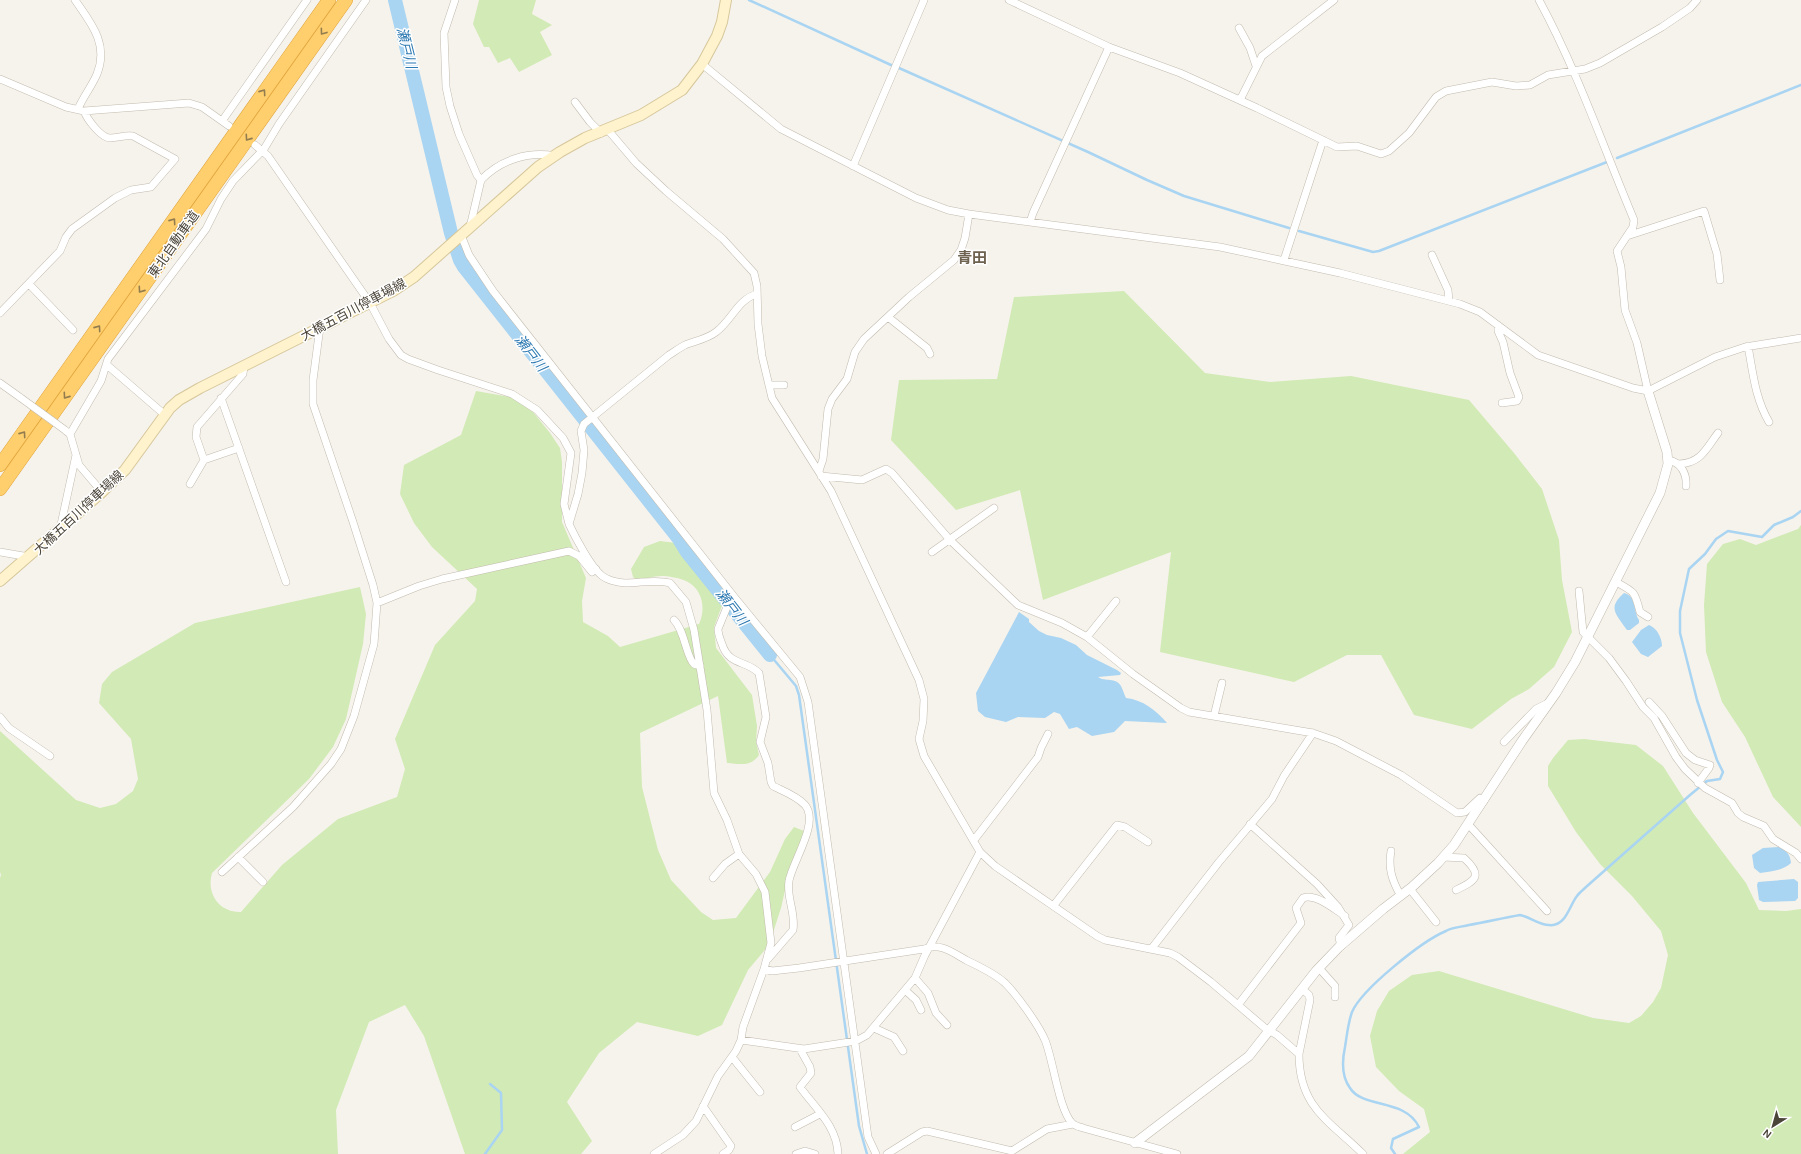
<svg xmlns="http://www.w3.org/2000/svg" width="1801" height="1154" viewBox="0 0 1801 1154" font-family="Karla,'Noto Sans JP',sans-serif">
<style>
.green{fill:#d2eab5}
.water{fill:#a9d4f2}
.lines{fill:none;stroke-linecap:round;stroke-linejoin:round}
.stream{stroke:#a9d4f2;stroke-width:2.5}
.river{stroke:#a9d4f2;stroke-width:14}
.minor-casing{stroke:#c2bbae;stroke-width:8}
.tertiary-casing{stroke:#c2bbae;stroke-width:10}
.secondary-casing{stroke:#d6c79b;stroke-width:12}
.motorway-casing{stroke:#e0a43c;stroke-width:14}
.minor{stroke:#fff;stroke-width:7}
.tertiary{stroke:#fff;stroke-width:9}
.secondary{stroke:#fff3cd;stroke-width:10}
.motorway{stroke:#ffcf6e;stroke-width:13}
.minor-bridge-casing{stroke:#c2bbae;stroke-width:8;stroke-linecap:butt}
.minor-bridge{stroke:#fff;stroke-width:7}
.oneway{stroke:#937c4e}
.labels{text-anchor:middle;stroke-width:3;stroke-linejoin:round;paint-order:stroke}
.street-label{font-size:13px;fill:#4b4439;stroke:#fff}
.water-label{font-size:14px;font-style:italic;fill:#2e7ab2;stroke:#fff}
.quarter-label{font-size:15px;font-weight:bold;fill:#6e6250;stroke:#fff}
</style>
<rect width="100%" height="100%" fill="#f6f3ec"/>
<path class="green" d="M479,0H536L532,14L552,25L540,32L552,55L519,72L510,58L498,63L489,47H484L473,24Z
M1124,291L1205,373L1270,382L1351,376L1469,400L1514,453L1542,489L1559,540L1562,580L1572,632L1554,667L1529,689L1511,699L1472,729L1414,715L1381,655H1347L1294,682L1160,652L1171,552L1043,600L1020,490L956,510L891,440L899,380L997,379L1014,297Z
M476,391L510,397L521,404L533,412L550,433L560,448L562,462V522L586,578L582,601L583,622L608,636L620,647L699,624C706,609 703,589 686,581C680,578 668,576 661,576C653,576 645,579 637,580L633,577L631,569L644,547L660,541L676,543L723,603L714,627L716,648L752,695L757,726L756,742L759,755C751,767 740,764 727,763L718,696L640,733L642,787L658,850L671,880L701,912L713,920L736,918L770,872L785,839L794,827L804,831L789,873L781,908L769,945L748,970L722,1025L698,1036L637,1022L599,1053L567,1102L592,1141L581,1154H465L424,1036L405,1005L369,1022L336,1110L338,1154H0V878L1,875L0,872V731L76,800L100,808L116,804L133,791L138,779L131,739L99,703L102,684L112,672L195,623L360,587L366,614L363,644L346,719L333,747L309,779L212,873C206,893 219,913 241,912L282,865L338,819L397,797L405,769L395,739L435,645L475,601L477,589L432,547L414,523L400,494L404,465L461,435Z
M1801,525V827L1773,797L1745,737L1722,702L1706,652L1704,605L1707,564L1723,544L1740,539L1756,545L1798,529Z
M1584,739L1636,745L1663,766L1693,813L1746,883L1759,910L1786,911L1801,909V1154H1403L1430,1132L1424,1109L1399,1091L1376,1067L1370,1036L1377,1011L1389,991L1412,975L1439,971L1593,1018L1629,1023L1641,1016L1653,1002L1661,988L1668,955L1661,931L1632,896L1600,864L1576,832L1548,786V766L1553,758L1568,740Z"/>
<path class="water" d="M1624,593C1637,596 1633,611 1639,620V623L1630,630H1627C1616,614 1607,608 1624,593Z
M1019,612L1029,619V622L1039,631L1047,635L1061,638L1076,645L1087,655L1117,670L1121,673L1120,675L1098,677C1105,682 1116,677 1121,686C1123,690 1124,694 1126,698C1143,700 1156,710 1167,723L1125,721L1114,732L1092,736L1077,727L1069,729L1060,714L1054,712L1045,718L1018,717L1006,722L985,717L978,711L976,693Z
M1649,625C1657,628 1662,638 1662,646L1648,657L1641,654L1632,642L1641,630Z
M1779,847C1787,851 1790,854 1791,863C1782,871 1772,871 1760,873L1754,868L1752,855L1763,848Z
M1794,879L1798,882V898L1795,901L1763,902L1759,900L1757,885L1758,882Z"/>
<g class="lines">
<path class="stream" d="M749,0L891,65
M899,68L1088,152L1147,180L1184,196L1289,228
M1617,158L1801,85
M1299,231L1373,252L1379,251L1607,162
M770,655L796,686L799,695L859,1126L867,1154
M485,1154L502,1130L501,1093L490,1084
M1395,1154L1391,1148L1393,1139L1419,1127C1405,1098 1363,1109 1350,1088C1341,1076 1342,1061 1345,1047C1347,1035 1348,1023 1352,1012C1362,989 1422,941 1446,931C1452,927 1462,927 1469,925C1486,922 1503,918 1520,915C1530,917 1539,925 1549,925C1566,927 1569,906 1577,896C1579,893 1583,890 1586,887L1690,795L1707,781L1720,779L1723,772L1717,760L1697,700L1680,633V611L1689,569L1705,554L1716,539L1728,531L1762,537L1774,525L1793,517L1801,511"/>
<path class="river" d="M395,0L451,233L460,260L464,267L679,539L687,552L770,655"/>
<g class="minor-casing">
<path id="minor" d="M75,0C91,23 109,44 97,74C92,86 83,97 78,109
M455,0L444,33L446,87L450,106L459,134L477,175L481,180L470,227
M1009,0L1109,47L1180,73L1257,108L1337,147L1357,146L1381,154L1389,151L1409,133L1436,97L1446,91L1492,82L1516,86L1530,85L1548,75L1585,69L1600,63L1662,27L1690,8L1697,0
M1539,0C1577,70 1603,146 1634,220L1633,227L1617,251L1621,267L1625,310L1637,343L1648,391
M1239,28L1250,48L1256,66
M702,64L781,129L916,198L948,210L969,214L1220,247L1340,273L1460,304L1480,312L1538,355L1633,388L1648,391L1715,357L1745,347L1801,338
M0,79L66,107L84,111L189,103L202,107L229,126
M1240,100L1262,56L1334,0
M575,102L590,122L601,133
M222,121L307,0
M608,130L636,163L666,191L723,239L754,273L757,286L758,324L762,356L772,398L831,491L919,680L924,699L923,721L919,739L924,756L980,852L995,866L1097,936L1105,940L1170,953L1178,957L1211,982L1265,1028L1277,1035L1299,1054C1299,1108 1330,1121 1363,1154
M255,145L268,156L370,303L389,339L401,355L408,359L438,370L512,394L537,410L563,438L571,453L564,504L569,524
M853,166L924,0
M481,180C500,160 528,151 555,156
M1030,222L1033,213L1109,47
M461,235L469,255L493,291L735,598L800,677L808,702L868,1137L876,1154
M1627,236L1704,211L1717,254L1720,280
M1432,255L1448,290L1449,301
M1284,260L1323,140
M29,284L73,330
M757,294C738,299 732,320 716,332C707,339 695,341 685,345C679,348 674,352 669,355L584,424L581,431L584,450L582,473L578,494L569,524C575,537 590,565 600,574C606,580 618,583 626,583C641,583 655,579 670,583L686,602L694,630L707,710L714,793L727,820L739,854L756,874L765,892L771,943L764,969
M0,313L60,251L66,237L72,229L115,198L131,190L151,187L175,159L133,136C124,135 118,138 110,138C101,138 87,119 84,111
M888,317L927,348L930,354
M1498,326V331L1503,342L1510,373L1519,397L1517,401L1502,403
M320,327L313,380V404L353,522L373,585L377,603L419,586L442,579L569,551L579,556L592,572L596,569
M1748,346C1753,373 1755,398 1769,422
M107,365L165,415
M0,383L21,398
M770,385H784
M221,398L286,582
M66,431L70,434L79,465L102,492
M70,434L101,381L108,359L206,229L221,199L233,181L264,149L279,124L366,0
M204,460L239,448
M1668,460C1681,462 1687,474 1686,486
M1679,464C1701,463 1706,449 1718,433
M819,471L823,459L828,409L832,399L847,379L855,352L864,339L909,297L954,260L961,250L965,238L969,214
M821,476L862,480L886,469L892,473L950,540L1018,605L1062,623L1087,637L1133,674L1181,708L1189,712L1313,733L1336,741L1401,775L1457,813L1465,812L1480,798L1484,801
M190,484L204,460L196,437L197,427L243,374L244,366
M60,529L76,455
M0,552L29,557
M932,552L994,508
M1616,582C1635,592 1635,592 1640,612L1648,617
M1579,591L1583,632L1609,658L1626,681L1643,707L1654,718L1676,757L1685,769L1705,788L1732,803L1738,813L1743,817L1764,826L1773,839L1796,853L1801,859
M736,600L727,607L718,629C718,634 720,639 722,644C729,666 746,660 759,673L766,717L760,742L768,763L771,782L773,786C783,791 797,796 805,805C820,823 792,862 789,881C786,897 796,913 793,930L768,959
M674,620C685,631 686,657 694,664C696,665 698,665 700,666
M1087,637L1116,601
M1649,702L1662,716L1686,753L1695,760L1710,765L1709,768L1698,783
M1214,716L1222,683
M0,717L9,728L50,756
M1504,742L1536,709L1548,703
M1250,824L1317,884L1338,907L1349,925L1339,938L1341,946
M1468,824L1547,911
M974,840L1038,757L1041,748L1048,734
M1391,851C1388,868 1392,881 1401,896
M238,857L263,882
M1443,857L1464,858C1484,876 1475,881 1456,890
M222,872L293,807L331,764L341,749L354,716L374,644L377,603
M713,878L725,864L739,854
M1410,889L1436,922
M1054,905L1117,825L1125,827L1148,842
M1152,948L1219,862L1272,799L1284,776L1313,733
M1319,968L1335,986V997
M915,978L928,993L936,1013L947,1025
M905,990L916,1000L921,1010
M1238,1005L1301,923L1296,908L1303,898C1316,893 1334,909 1345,916
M874,1028L894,1037L903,1051
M741,1040L743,1027L764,969L772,971L799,968L924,949C939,942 952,952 966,960C978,966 994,973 1005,983C1017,995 1038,1024 1045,1040C1053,1059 1059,1110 1072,1123C1075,1126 1080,1127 1083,1128L1177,1154
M800,1049L810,1067L811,1073L800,1087C815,1108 837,1126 838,1154
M1299,1054L1310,1000L1309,995L1302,989
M732,1057L760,1092
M703,1106L731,1146L729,1150L723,1154
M795,1127L820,1114
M654,1154L683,1135L696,1121L718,1076L736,1051L741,1040L804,1049L856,1041L867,1035L915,978L925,955L980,852
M796,1154L805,1151L815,1154
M887,1154L922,1132L927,1131L1012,1151L1047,1129L1073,1124"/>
</g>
<g class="tertiary-casing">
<path id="tertiary" d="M1135,1143L1249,1056L1316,971L1339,947L1383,909L1412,887L1438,863L1454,845L1522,741L1556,693L1575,662L1660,493L1668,464L1667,452L1648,391"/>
</g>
<g class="secondary-casing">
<path id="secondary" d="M0,581L102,492L125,470L170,408L179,400L200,388L393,291L414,277L538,167L560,152L585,138L641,115L682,90L702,64L717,36L722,22L726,0"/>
</g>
<g class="motorway-casing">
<path id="motorway" d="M0,465L329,0
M0,489L346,0"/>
</g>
<use href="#minor" class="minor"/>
<use href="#tertiary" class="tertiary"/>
<use href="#secondary" class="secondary"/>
<use href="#motorway" class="motorway"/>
<g class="minor-bridge-casing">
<path id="minor-bridge" d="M21,398L65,430"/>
</g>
<use href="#minor-bridge" class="minor-bridge"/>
</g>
<defs><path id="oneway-chevron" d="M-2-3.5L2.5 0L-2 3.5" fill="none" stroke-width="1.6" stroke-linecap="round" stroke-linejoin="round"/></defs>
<g class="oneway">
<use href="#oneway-chevron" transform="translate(323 32) rotate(126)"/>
<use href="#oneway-chevron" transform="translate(263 92) rotate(-55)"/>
<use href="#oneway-chevron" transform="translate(248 138) rotate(125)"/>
<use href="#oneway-chevron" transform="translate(173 221) rotate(-55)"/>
<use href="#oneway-chevron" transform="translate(141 290) rotate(125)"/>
<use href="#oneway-chevron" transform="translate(98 328) rotate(-55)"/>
<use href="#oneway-chevron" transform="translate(66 396) rotate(125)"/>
<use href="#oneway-chevron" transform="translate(23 434) rotate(-55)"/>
</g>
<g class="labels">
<g class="street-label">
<text transform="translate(173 244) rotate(-55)" y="5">東北自動車道</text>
<text transform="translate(353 309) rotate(-28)" y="5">大橋五百川停車場線</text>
<text transform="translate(78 512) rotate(-43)" y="5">大橋五百川停車場線</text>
</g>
<g class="water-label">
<text transform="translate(407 48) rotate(76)" y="5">瀬戸川</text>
<text transform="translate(531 353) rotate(52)" y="5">瀬戸川</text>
<text transform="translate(732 607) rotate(52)" y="5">瀬戸川</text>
</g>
<g class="quarter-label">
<text x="972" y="263">青田</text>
</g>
</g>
<g transform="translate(1773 1126) rotate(217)" stroke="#ffffff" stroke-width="3" paint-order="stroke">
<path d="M0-3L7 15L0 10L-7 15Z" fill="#4b4439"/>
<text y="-6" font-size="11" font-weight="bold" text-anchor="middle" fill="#4b4439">N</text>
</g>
</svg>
